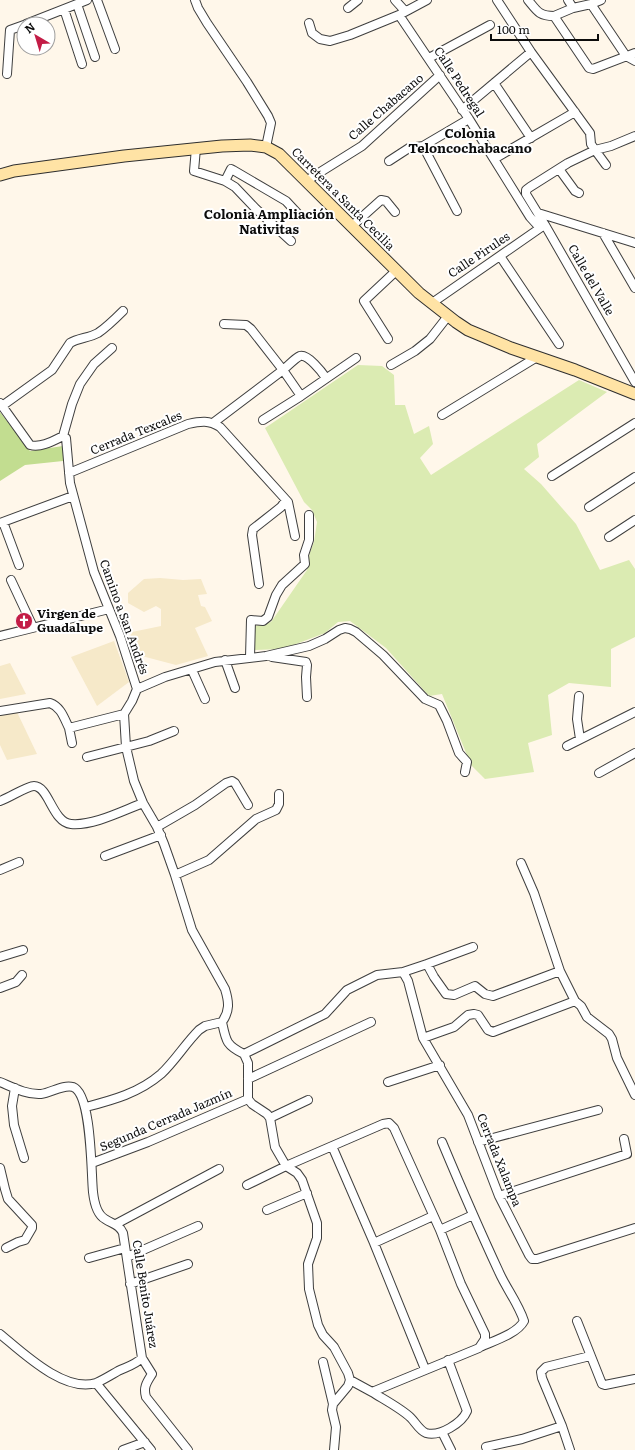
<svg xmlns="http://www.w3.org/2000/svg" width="635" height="1450" viewBox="0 0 635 1450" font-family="Literata,serif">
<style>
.farmland{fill:#f6e9c9}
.green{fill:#dbebb2}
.forest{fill:#c2dd90}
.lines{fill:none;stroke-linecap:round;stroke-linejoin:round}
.minor-casing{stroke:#3f3f3f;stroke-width:10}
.secondary-casing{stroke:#2e2e2e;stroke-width:13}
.minor{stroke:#fff;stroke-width:8}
.secondary{stroke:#ffe3a5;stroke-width:11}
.labels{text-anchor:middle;stroke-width:4;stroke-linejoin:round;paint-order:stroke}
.street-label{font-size:12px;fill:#0c0c0c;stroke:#fff}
.poi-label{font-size:12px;font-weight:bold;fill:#0c0c0c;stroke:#fff;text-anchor:start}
.neighbourhood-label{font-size:13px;font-weight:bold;fill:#0c0c0c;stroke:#fff}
</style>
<rect width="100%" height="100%" fill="#fff7ea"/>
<path class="farmland" d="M160,578L183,580L201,579L207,594L198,595L201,606L205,607L212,621L195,628L208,656L176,665L138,655L130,638L132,632L161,626V609L156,606L144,612L128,603V593L144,579Z
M114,641L129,682L97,706L71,657Z
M10,663L26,694L0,699V666Z
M16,710L37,754L7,760L0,745V713Z"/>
<path class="green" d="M358,365L382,366L394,375L395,405H405L414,434L429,426L433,444L420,458L431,475L579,380L607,392L537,444L539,457L524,469L541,484L576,524L600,570L629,560L635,569V637L611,649V687L569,683L548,695L552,735L528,743L534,772L485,779L471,765L442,694L429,696L386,648L350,621L338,622L325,633L283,649L255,650V626L271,622L307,570L310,552L314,542L317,522L312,510L304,502L265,428Z"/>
<path class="forest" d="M0,412L30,451L63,446V461L25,465L0,481Z"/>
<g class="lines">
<g class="minor-casing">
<path id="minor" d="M97,0L115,49
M195,0L198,8L207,23L247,82L268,116L271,123L266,147
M395,0L405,11
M427,0L399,15L469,119L530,217L540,228
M497,0L531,52L590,133L591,144L595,150L606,165
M528,0C537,11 539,16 554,16L589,68L593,69L635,53
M568,0L573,8
M77,4L95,57
M591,4L626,56L635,61
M348,8L358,0
M64,9L82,64
M554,16L573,8L591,4L601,0
M309,23L312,33L320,39L330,41L350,35L399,15
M26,24L87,0
M429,58L490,25
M7,74L10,30L24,25
M494,83L531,138
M462,110L531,52
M635,136L611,146L595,150L568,163L530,187L526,190V194L545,225L635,382
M423,146L457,211
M196,148L194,171L225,181L235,187L256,209L291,241
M494,159L575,112
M389,161L409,148L423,146L469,119
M559,169L575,191L579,193
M225,181L231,169L233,170L286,201L299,215
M306,181L362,146L440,75
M538,213L635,243
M352,226L381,200L386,201L395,212
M603,233L635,288
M500,256L559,344
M432,303L543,226
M224,324L246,325L251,329L283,370C288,366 295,358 300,356C308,354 322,372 326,378
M388,339L364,301L396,271
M391,365L415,351L430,339L448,316
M0,403L30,445C41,448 53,441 63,436L66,438L70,483L94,572L120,636L137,689L132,701L124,714L126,747L134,781L143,803L157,827L164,844L175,875L192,930L225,989C229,1002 230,1011 222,1022C226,1041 226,1045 244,1054
M2,406L52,370L70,343C78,338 89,338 98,333C107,327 115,319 123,311
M442,415L537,357
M263,420L301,396L356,358
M213,423L283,370L301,396
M63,436L72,404L80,384L94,364L112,348
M69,473L188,424C201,421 209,420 220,427L288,502L295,536
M552,476L635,423
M589,507L635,477
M3,522L19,565
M0,523L73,496
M609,537L635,520
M11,580L33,627
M259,584L252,535L253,529L281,507L286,500
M0,636L109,609
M250,657L251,620L263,621L268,617L276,595L282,585L305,564L304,555L309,540V515
M272,657L306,662L307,665L306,677L307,697
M225,660L235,688
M192,670L205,699
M137,689L165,677L215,662L266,656L309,646L325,639L339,630L345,628L350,629L356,632L383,655L425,699L439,705L447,721L459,753L467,762L465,772
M579,696L577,719L580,739
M0,711L50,703C61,707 64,718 69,728L124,714
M69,728L72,743
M567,746L635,712
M87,757L149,741L174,731
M599,773L635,753
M0,801C9,798 27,786 34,786C49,786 52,822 71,824C93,826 122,811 143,803
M157,827L195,805L226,783L232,781L235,783L248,805
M105,856L161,835
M0,870L19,862
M175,875L209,860L256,819L276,810L279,804V794
M0,957L23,950
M427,964L473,947
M403,972L408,981L423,1038L468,1115L499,1196L529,1255L532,1259H537L635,1228
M0,988L16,982L22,975
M575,1001L581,1006L587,1017L609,1034L612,1039L617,1058L635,1095
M423,1038L454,1027L468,1015L474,1014L478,1015L488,1030L493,1032L575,1001L560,971L534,893L521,863
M244,1054L248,1063V1099L252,1104L267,1114L270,1118L275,1147L286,1166L297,1173L302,1180L317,1223V1238L308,1264L309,1289L318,1325L323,1335L334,1347L348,1373L350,1380L348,1386L333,1404L332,1410L336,1427L334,1450
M244,1054L325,1014L347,990L377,975L403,972L427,964L434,977L446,994L454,995L475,986L485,994L493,996L560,971
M248,1079L371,1022
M0,1082C12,1087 27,1095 41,1094C51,1093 63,1084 73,1087C92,1094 91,1173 93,1192C94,1201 96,1214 105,1219C112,1224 119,1224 123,1233L142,1358C135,1365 126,1367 118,1371C111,1375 103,1380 96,1383C64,1393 22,1352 0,1334
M388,1082L440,1065
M15,1088L12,1106L14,1125L24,1158
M86,1107C113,1100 139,1093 161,1074C175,1061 185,1044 199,1030L205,1026L222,1022
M270,1118L308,1100
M442,1142C460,1185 479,1229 499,1272C506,1288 518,1303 524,1321C517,1334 493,1341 480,1347
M478,1142L598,1110
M332,1146L374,1243L425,1369
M92,1163L148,1142L248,1099
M0,1168L5,1189L8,1199L32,1225V1228L25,1240L18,1242L6,1248
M247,1185L286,1166L383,1124L389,1123L394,1128L440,1230L461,1284L485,1334V1339L479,1348L372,1392L350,1380
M499,1196L627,1154L624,1139
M267,1210L307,1193
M116,1224L219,1169
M440,1230L473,1215
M374,1243L433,1216
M127,1257L198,1226
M89,1258L125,1248
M130,1284L188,1264
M577,1321L602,1384L605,1385L635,1379
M142,1358L152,1374C147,1382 143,1387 146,1397L188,1450
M323,1362L333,1404
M96,1383L151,1450
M372,1392C383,1399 402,1409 411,1418C415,1422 420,1431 426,1433C440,1437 462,1423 467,1411L448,1360
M442,1432L451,1450
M486,1447L522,1439L562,1426
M123,1450L145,1442
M570,1450L562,1426L542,1378L541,1372L546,1367L590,1356"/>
</g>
<g class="secondary-casing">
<path id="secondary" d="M0,175L14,171L124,156L222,146L250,145L266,147L279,154L419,293L456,322L468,330L511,348L575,370L635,394"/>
</g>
<use href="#minor" class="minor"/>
<use href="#secondary" class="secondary"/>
</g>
<defs>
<g id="church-disc" transform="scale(0.9)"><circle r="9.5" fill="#c31c46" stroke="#fff"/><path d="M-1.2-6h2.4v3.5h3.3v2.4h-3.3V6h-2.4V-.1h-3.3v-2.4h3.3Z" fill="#fff"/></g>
</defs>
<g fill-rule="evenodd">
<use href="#church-disc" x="24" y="621"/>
</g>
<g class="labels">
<g class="street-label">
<text transform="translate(459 82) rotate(57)" y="4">Calle Pedregal</text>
<text transform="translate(386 107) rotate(-41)" y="4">Calle Chabacano</text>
<text transform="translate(343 199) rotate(45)" y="4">Carretera a Santa Cecilia</text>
<text transform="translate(479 255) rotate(-34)" y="4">Calle Pirules</text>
<text transform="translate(591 280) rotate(60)" y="4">Calle del Valle</text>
<text transform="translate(136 433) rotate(-22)" y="4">Cerrada Texcales</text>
<text transform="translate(124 617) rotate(70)" y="4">Camino a San Andrés</text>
<text transform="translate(166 1120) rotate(-23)" y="4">Segunda Cerrada Jazmín</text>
<text transform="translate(499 1160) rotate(68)" y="4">Cerrada Xalampa</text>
<text transform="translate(145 1294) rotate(81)" y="4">Calle Benito Juárez</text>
</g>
<g class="poi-label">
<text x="37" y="618">Virgen de<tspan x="37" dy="14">Guadalupe</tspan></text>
</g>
<g class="neighbourhood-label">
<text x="470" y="138">Colonia<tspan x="470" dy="15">Teloncochabacano</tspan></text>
<text x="269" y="219">Colonia Ampliación<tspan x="269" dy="15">Nativitas</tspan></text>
</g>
</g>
<g transform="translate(36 36) rotate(322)"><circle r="19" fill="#ffffff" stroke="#9e9e9e"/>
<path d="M0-3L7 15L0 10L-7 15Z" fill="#c31c46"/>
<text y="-6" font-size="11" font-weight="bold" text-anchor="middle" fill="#0c0c0c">N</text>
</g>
<path d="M491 34v6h107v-6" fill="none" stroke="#0c0c0c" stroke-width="2"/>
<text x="497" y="34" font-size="12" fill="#0c0c0c" stroke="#ffffff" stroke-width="3" paint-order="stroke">100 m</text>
</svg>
